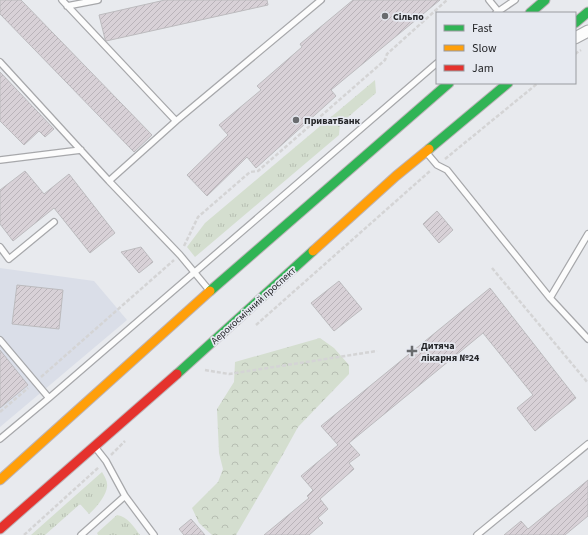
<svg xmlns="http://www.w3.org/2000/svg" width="588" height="535" viewBox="0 0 588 535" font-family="'Source Sans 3',sans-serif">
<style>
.built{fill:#dadee8}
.grass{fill:url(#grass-tufts)}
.forest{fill:url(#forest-crowns)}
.building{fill:url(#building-hatch);stroke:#bcbbbe}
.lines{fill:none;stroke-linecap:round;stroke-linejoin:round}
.lane-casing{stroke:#a7a8ab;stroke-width:8}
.street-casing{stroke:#a7a8ab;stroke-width:13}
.fast-casing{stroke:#bdb4b8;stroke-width:11}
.slow-casing{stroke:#bdb4b8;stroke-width:11}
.jam-casing{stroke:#bdb4b8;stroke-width:11}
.path{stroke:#d4d4d5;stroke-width:2.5;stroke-dasharray:4 2;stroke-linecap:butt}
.lane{stroke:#fcfcfc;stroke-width:5.5}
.street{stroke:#fcfcfc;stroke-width:11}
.fast{stroke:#30b455;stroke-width:9}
.slow{stroke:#ff9f0a;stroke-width:9}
.jam{stroke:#e5322d;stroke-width:9}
.poi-dot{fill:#696b6e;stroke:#e6e9f0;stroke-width:1.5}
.labels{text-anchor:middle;stroke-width:3.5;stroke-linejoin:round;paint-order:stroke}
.poi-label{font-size:10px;font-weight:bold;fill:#252629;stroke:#e6e9f0;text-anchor:start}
.street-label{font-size:10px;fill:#252629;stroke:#e6e9f0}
</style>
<defs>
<pattern id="grass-tufts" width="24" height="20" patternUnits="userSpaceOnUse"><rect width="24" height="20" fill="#d4decf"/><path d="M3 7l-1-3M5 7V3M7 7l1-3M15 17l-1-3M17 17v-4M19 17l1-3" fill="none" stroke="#b6beb2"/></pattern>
<pattern id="forest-crowns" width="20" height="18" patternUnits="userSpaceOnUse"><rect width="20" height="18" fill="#d4decf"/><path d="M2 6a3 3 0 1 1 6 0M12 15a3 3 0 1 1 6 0" fill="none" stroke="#b6beb2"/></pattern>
<pattern id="building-hatch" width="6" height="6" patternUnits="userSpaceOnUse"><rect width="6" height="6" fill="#d8d1d7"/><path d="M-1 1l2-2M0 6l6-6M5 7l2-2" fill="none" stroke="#b9b3b9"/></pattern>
</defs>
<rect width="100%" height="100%" fill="#e8eaee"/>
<path class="built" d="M0,268L94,281L127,320L0,427Z"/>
<path class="grass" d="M375,80L376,93L340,124L339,135L195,257L187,247L205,223Z
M102,472C105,477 108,482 107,487C106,496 96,508 89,514L80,504L45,535H31Z
M117,515C128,517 134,527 140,535H98L97,533Z"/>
<path class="forest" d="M320,338L334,348L349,365V374L298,427L282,456L236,535H212L199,523L192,508L218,482L223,469L219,453L217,409L234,382L235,362Z"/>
<path class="building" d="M0,0H21L152,135L134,152L0,14Z
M165,0H267L268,5L106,41L105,39L99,15Z
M353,0H440L331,90L336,96L256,168L247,157L207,196L187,175L228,135L219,125L261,90L257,86L302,47L300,44Z
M0,72L54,129L45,137L39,131L24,145L0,121Z
M25,171L44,194L69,174L115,233L90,253L54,208L13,241L0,224V190Z
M437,211L453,230L439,243L423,224Z
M141,247L153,262L139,273L121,252Z
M339,281L362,309L334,331L311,303Z
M17,285L63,290L59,329L12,324Z
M490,288L576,398L535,431L517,408L533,395L483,333L349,443L360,455L349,463L354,469L320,499L328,509L318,518L323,523L309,535H264L309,498L307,496L313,490L301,476L338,445L321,426Z
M0,350L28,385L0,408Z
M588,480V516L565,535H504L521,521L528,529Z
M191,519L205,535H184L179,529Z"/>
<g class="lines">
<g class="lane-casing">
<path id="lane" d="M62,0L176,121
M489,0L498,11
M67,6L98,0
M496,13L515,0
M0,62L109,181L180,255L209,290
M426,152L437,165L447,170L550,298L588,339
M0,160L81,150
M109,181L176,121L321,0
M0,247L9,259L54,222
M550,298L588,234
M0,340L49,398
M0,439L49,398L437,63
M95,447L106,461L125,496L154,535
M81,535L125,496
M477,535L588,444"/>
</g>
<g class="street-casing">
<path id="street" d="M575,38L588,31"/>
</g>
<g class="fast-casing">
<path id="fast" d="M530,13L545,0
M575,23L588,12
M429,149L508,83
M210,291L449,83
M177,374L313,251"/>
</g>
<g class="slow-casing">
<path id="slow" d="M313,251L396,176L429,149
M0,480L210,291"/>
</g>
<g class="jam-casing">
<path id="jam" d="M0,529L177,374"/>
</g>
<path class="path" d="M575,54L581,50
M445,159L538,83
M184,246L198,217L250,172L258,171L385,60L387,54L447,0
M492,268L588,383
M256,325L430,171
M205,370L229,374L377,351
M41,377L174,260
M0,412L28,388
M111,455L125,441
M24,535L99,467"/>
<use href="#lane" class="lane"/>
<use href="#street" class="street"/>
<use href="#fast" class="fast"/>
<use href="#slow" class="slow"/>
<use href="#jam" class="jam"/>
</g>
<g class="poi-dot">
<circle cx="385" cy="16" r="4"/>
<circle cx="296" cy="120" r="4"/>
<path d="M410 345h4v4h4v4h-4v4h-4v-4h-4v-4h4z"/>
</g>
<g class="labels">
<g class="poi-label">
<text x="393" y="20">Сільпо</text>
<text x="304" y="124">ПриватБанк</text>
<text x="421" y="349">Дитяча<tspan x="421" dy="12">лікарня №24</tspan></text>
</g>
<g class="street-label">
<text transform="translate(253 305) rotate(-42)" y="4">Аерокосмічний проспект</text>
</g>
</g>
<rect x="436" y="12" width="140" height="72" fill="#e6e9f0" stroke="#999ba0"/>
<rect x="444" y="25" width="20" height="6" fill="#30b455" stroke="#999ba0"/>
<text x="472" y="32" font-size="12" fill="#252629">Fast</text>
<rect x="444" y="45" width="20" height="6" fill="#ff9f0a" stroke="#999ba0"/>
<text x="472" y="52" font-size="12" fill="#252629">Slow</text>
<rect x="444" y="65" width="20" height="6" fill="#e5322d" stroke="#999ba0"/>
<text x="472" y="72" font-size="12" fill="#252629">Jam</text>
</svg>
